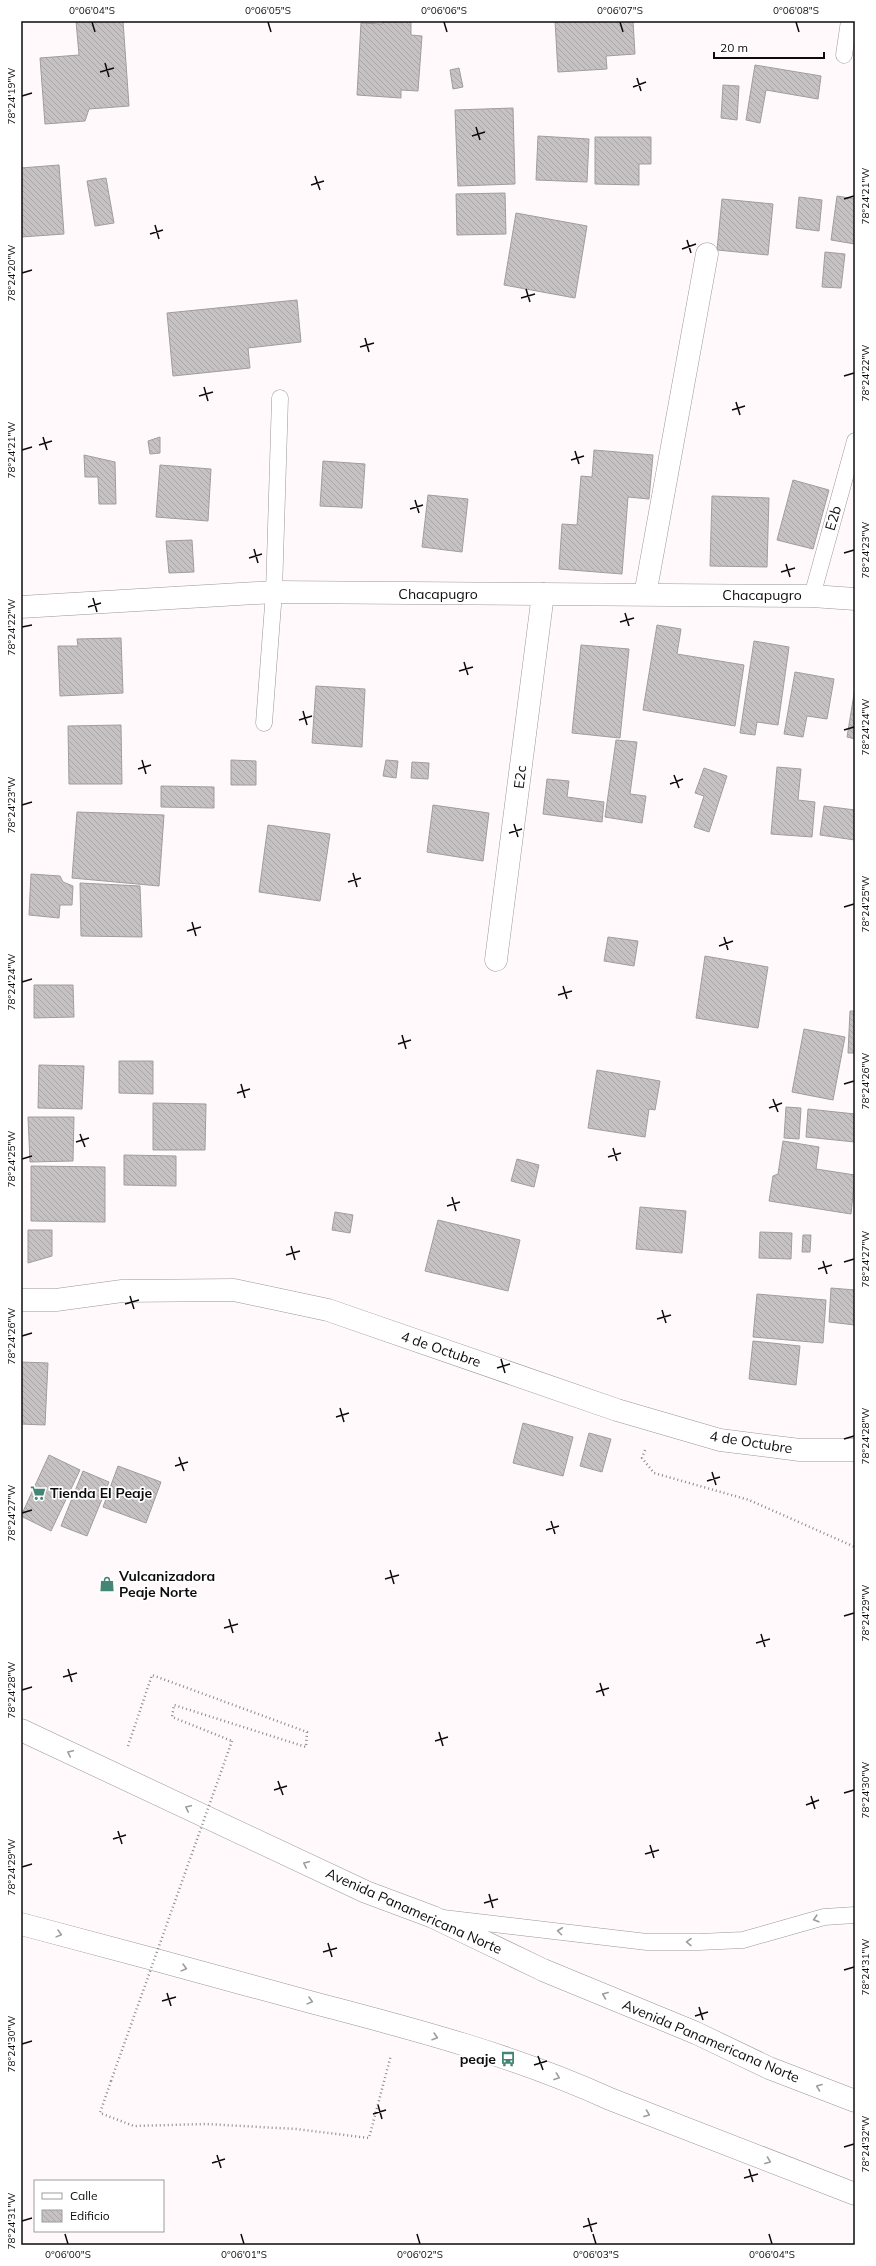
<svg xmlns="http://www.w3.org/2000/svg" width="876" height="2266" viewBox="0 0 876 2266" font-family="Mulish,sans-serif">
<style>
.building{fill:url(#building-back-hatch);stroke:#a19c9e}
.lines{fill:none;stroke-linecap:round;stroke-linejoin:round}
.service-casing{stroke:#9b9698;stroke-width:17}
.minor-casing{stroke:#9b9698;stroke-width:23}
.trunk-casing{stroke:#9b9698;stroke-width:23}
.path{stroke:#8d898b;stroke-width:2.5;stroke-dasharray:1 3;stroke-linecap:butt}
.service{stroke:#fff;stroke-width:16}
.minor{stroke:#fff;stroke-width:22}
.trunk{stroke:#fff;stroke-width:22}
.path-bridge{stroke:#8d898b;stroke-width:2.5;stroke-dasharray:1 3;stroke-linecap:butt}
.oneway{stroke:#9e9d9e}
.ticks{fill:none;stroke:#0d0b0c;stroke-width:1.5}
.labels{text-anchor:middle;stroke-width:3.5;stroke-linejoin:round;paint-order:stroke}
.street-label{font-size:14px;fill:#0d0b0c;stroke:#fff}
.poi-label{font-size:14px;font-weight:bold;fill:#0d0b0c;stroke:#fff;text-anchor:start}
.neatline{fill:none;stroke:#0d0b0c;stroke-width:1.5}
.ticks-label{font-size:10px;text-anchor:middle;fill:#0d0b0c}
</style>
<defs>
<pattern id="building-back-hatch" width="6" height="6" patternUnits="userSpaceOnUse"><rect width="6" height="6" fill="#c6c1c3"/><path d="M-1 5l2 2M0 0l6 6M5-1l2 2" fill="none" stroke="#a9a4a6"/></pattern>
</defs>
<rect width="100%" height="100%" fill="#fff9fb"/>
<path class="building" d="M76,21H123L129,106L89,109L85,121L45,124L40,58L79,55Z
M383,21H411V35L422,36L418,91L401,90V98L357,95L361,23L382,24Z
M555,21H633L635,54L606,56L607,69L558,72Z
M755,65L821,76L818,99L766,90L760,123L746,120Z
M459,68L463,87L453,89L450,70Z
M723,85L739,86L737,120L721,118Z
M513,108L515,184L458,186L455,110Z
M538,136L589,139L587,182L536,180Z
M595,137H651V164H639V185L595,184Z
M59,165L64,234L21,237V168Z
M106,178L114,223L95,226L87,181Z
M505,193L506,234L457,235L456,194Z
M837,196L855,199V244L831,240Z
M799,197L822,200L819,231L796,228Z
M722,199L773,204L768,255L717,250Z
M516,213L587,226L575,298L504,285Z
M825,252L845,254L841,288L822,287Z
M297,300L301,342L248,348L250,368L173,376L167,313Z
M160,437V453L150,454L148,441Z
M594,450L653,455L649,499L628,497L622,574L559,569L562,524L577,525L581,476L592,477Z
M84,455L115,462L116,504H99L98,477H85Z
M323,461L365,464L362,508L320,506Z
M160,465L211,469L208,521L156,517Z
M793,480L829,490L813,549L777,540Z
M428,495L468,499L462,552L422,547Z
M712,496L769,498L767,567L710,566Z
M192,540L194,572L169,573L166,541Z
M657,625L681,629L677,654L744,665L735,726L643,710Z
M121,638L123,693L60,696L58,646H78L77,639Z
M754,641L789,647L778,725L757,722L755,735L740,733Z
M581,645L629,649L620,738L572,733Z
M795,672L834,679L827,719L807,716L803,737L784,734Z
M316,686L365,689L362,747L312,743Z
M855,688V739L847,737Z
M121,725L122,784H69L68,726Z
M616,740L637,742L630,794L646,796L642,823L605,817Z
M231,760L256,761V785H231Z
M386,760L398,761L396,778L383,776Z
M412,762L429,763L428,779L411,778Z
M777,767L801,769L798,800L815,802L812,837L771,834Z
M704,768L727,776L709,832L694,827L704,796L695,793Z
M547,779L569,781L567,797L604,802L602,822L543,814Z
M161,786L214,787V808L161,807Z
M433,805L489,813L483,861L427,852Z
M824,806L855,810V840L820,835Z
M77,812L164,815L159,886L72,878Z
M268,825L330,834L320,901L259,892Z
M31,874L60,876L63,882L73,886L72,905H60L59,918L29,915Z
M80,883L140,886L142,937L81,936Z
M608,937L638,941L634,966L604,961Z
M705,956L768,967L758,1028L696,1018Z
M34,985H73L74,1017L34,1018Z
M850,1011H855V1053H848Z
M804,1029L845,1037L833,1100L792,1092Z
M119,1061H153V1094L119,1093Z
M39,1065L84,1066L82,1109L38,1108Z
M597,1070L660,1081L655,1110L649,1109L645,1137L588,1128Z
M153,1103L206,1104L205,1150H153Z
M786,1107L801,1108L799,1139L784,1138Z
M808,1109L855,1114V1142L806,1137Z
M28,1117H74L73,1161L30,1162Z
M783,1141L819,1147L816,1169L855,1175L851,1214L769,1201L773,1176L778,1174Z
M124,1155L176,1156V1186L124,1185Z
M517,1159L539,1165L534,1187L511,1181Z
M31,1166L105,1167V1222L31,1221Z
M640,1207L686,1211L682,1253L636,1249Z
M335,1212L353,1215L350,1233L332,1230Z
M438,1220L520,1240L508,1291L425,1271Z
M28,1230H52V1256L28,1263Z
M760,1232L792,1233L791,1259L759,1258Z
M803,1235H811L810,1252H802Z
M831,1288L855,1290V1325L829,1322Z
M757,1294L826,1300L823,1343L753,1337Z
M753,1341L800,1346L796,1385L749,1379Z
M21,1362L48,1363L45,1425L21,1424Z
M523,1423L573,1437L563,1476L513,1463Z
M589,1433L611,1439L602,1472L580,1466Z
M49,1455L80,1470L51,1531L21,1516Z
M118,1466L161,1482L146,1523L103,1507Z
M83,1471L109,1482L87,1536L61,1526Z"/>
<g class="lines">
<g class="service-casing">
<path id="service" d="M844,55L849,21
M812,596L855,441
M264,723L274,592L280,398
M443,1918L647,1942H699L743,1940L824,1917L855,1915"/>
</g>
<g class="minor-casing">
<path id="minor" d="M645,595L707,254
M21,607L274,592L812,596L855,599
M496,960L543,594
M21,1300H56L122,1291L234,1290L328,1310L617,1410L720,1440L800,1450H855"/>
</g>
<g class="trunk-casing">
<path id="trunk" d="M21,1730L366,1892L433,1917L543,1970L696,2033L769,2068L855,2101
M21,1924C119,1950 216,1976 314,2003C414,2029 516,2056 610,2099L855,2194"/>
</g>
<path class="path" d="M645,1450L642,1458L654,1473L749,1500L855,1547
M128,1746L152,1675L307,1732L306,1747L174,1705L172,1717L232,1741
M111,2081L100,2113L134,2126L206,2124L296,2129L369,2138L391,2055"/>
<use href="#service" class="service"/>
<use href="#minor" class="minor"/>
<use href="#trunk" class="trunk"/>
<path class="path-bridge" d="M111,2081L232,1741"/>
</g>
<defs><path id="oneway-chevron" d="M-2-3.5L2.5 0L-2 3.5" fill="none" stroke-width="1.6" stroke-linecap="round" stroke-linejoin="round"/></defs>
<g class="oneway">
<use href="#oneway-chevron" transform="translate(70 1753) rotate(-155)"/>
<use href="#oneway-chevron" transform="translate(188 1808) rotate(-155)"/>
<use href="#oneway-chevron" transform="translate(306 1864) rotate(-155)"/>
<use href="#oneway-chevron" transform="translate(816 1919) rotate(164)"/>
<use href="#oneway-chevron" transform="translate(560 1931) rotate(-173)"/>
<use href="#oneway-chevron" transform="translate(59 1934) rotate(15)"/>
<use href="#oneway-chevron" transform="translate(689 1942) rotate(-179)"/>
<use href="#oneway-chevron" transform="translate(184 1968) rotate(15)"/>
<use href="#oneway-chevron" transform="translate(605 1995) rotate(-158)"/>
<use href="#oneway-chevron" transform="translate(310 2001) rotate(15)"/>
<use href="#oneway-chevron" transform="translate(435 2037) rotate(17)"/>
<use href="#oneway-chevron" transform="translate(557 2077) rotate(20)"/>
<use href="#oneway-chevron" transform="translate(819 2087) rotate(-159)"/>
<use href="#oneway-chevron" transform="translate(647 2114) rotate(21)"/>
<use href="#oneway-chevron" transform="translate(768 2161) rotate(21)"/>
</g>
<path class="ticks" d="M92,22L95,32M268,22L271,32M444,22L447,32M620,22L623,32M796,22L799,32M105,63L109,77M100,72L114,68M637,78L641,91M633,87L646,82M22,96L32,93M476,127L480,140M472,136L485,132M315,176L320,190M311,185L324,181M844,199L854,196M155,225L159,239M150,234L163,230M687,240L691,253M682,249L696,244M22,273L32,270M526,289L530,302M521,298L535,294M365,338L369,352M360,347L374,343M844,376L854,373M204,387L208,401M199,396L213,392M736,402L740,415M732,410L745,406M43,437L47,450M39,445L52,441M22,450L32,447M575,451L579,464M571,460L584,456M415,500L419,513M410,509L423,505M254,549L258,563M844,553L854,550M249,558L262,554M786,564L790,577M781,572L795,568M93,598L97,612M88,607L101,603M625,613L629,626M620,622L634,618M22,627L32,625M464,662L468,675M459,671L473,667M303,711L307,725M299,720L312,716M844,730L854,727M142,760L146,774M138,769L151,765M674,775L679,788M670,784L683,779M22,805L32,802M514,824L518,837M509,833L522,829M353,873L357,887M348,882L361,878M844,907L854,904M192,922L196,936M187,931L201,927M724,937L728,950M719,946L733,941M22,982L32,979M563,986L567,999M558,995L572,991M402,1035L406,1049M398,1044L411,1040M241,1084L245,1098M844,1084L854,1081M237,1093L250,1089M773,1099L778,1112M769,1108L782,1103M80,1134L85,1147M76,1142L89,1138M613,1148L617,1161M608,1157L621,1153M22,1159L32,1156M452,1197L456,1211M447,1206L460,1202M291,1246L295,1260M286,1255L300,1251M823,1261L827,1274M844,1262L854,1259M818,1269L832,1265M130,1296L134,1309M125,1304L139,1300M662,1310L666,1323M657,1319L671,1315M22,1336L32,1333M501,1359L505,1373M497,1368L510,1364M340,1408L344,1422M336,1417L349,1413M844,1439L854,1436M179,1457L184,1471M175,1466L188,1462M712,1472L716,1485M707,1481L720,1477M22,1513L32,1510M551,1521L555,1534M546,1530L559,1526M390,1570L394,1584M385,1579L399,1575M844,1616L854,1613M229,1619L233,1633M224,1628L238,1624M761,1634L765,1647M756,1643L770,1639M68,1669L72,1682M63,1677L77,1673M600,1683L604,1696M22,1690L32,1687M596,1692L609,1688M439,1732L443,1746M435,1741L448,1737M278,1781L283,1795M274,1790L287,1786M844,1793L854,1790M811,1796L815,1809M806,1805L819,1800M118,1831L122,1844M113,1839L126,1835M650,1845L654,1858M645,1854L659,1850M22,1867L32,1864M489,1894L493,1908M484,1903L498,1899M328,1943L332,1957M323,1952L337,1948M844,1970L854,1967M167,1993L171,2006M162,2001L176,1997M699,2007L703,2020M695,2016L708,2012M22,2044L32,2041M538,2056L543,2070M534,2065L547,2061M378,2105L382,2119M373,2114L386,2110M844,2147L854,2144M217,2155L221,2168M212,2163L225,2159M749,2169L753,2182M744,2178L758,2174M588,2218L592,2232M22,2221L32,2218M583,2227L597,2223M65,2234L68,2244M241,2234L244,2244M417,2234L420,2244M593,2234L596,2244M769,2234L772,2244"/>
<defs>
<g id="supermarket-bare" transform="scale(1.2)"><path d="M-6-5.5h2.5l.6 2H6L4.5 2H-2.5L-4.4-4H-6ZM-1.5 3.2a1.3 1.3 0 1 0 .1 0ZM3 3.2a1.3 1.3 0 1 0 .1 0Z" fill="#448575" stroke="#fff" stroke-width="2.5" paint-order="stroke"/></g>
<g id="shop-bare" transform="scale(1.2)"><path d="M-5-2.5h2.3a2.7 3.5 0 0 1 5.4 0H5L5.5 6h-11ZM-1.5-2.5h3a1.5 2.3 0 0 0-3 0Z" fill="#448575" stroke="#fff" stroke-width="2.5" paint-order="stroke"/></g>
<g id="bus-bare" transform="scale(1.2)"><path d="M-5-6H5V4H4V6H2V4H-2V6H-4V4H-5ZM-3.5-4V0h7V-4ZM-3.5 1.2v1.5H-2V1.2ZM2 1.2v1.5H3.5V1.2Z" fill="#448575" stroke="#fff" stroke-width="2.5" paint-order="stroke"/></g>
</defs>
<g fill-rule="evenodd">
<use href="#supermarket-bare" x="38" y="1493"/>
<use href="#shop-bare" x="107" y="1584"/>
<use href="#bus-bare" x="508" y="2059"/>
</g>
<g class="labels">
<g class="street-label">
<text transform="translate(833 518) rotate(-74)" y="5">E2b</text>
<text x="438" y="599">Chacapugro</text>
<text x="762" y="600">Chacapugro</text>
<text transform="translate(520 777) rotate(-83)" y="5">E2c</text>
<text transform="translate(441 1349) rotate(19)" y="5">4 de Octubre</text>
<text transform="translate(751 1442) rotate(9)" y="5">4 de Octubre</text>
<text transform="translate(414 1911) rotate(24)" y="5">Avenida Panamericana Norte</text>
<text transform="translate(711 2041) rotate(23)" y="5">Avenida Panamericana Norte</text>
</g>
<g class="poi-label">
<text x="50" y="1498">Tienda El Peaje</text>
<text x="119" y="1581">Vulcanizadora<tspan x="119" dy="16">Peaje Norte</tspan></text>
<text x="496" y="2064" text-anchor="end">peaje</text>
</g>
</g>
<rect width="876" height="2266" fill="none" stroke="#ffffff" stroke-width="44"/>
<rect x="34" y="2180" width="130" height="52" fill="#ffffff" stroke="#9e9d9e"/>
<rect x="42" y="2193" width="20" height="6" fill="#ffffff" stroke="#9e9d9e"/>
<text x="70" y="2200" font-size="12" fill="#0d0b0c">Calle</text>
<rect x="42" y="2210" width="20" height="12" fill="url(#building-back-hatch)" stroke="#9e9d9e"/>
<text x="70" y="2220" font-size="12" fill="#0d0b0c">Edificio</text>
<path d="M714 52v6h110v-6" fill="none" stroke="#0d0b0c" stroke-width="2"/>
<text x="720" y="52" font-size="12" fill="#0d0b0c" stroke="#ffffff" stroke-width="3" paint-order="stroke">20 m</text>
<rect x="22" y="22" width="832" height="2222" class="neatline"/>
<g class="ticks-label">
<text x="92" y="14">0°06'04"S</text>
<text x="268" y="14">0°06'05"S</text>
<text x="444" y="14">0°06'06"S</text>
<text x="620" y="14">0°06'07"S</text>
<text x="796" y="14">0°06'08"S</text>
<text transform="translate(11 96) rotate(-90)" y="4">78°24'19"W</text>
<text transform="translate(865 196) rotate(-90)" y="4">78°24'21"W</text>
<text transform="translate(11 273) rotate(-90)" y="4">78°24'20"W</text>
<text transform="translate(865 373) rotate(-90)" y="4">78°24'22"W</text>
<text transform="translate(11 450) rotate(-90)" y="4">78°24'21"W</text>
<text transform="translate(865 550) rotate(-90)" y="4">78°24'23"W</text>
<text transform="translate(11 627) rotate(-90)" y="4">78°24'22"W</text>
<text transform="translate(865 727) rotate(-90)" y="4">78°24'24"W</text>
<text transform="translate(11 805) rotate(-90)" y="4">78°24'23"W</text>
<text transform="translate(865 904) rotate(-90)" y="4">78°24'25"W</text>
<text transform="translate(11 982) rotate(-90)" y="4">78°24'24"W</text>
<text transform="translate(865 1081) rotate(-90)" y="4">78°24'26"W</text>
<text transform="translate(11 1159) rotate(-90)" y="4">78°24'25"W</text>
<text transform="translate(865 1259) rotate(-90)" y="4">78°24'27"W</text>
<text transform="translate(11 1336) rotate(-90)" y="4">78°24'26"W</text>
<text transform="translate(865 1436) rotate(-90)" y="4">78°24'28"W</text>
<text transform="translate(11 1513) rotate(-90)" y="4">78°24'27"W</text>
<text transform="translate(865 1613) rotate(-90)" y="4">78°24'29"W</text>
<text transform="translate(11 1690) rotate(-90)" y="4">78°24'28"W</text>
<text transform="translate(865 1790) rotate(-90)" y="4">78°24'30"W</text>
<text transform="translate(11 1867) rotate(-90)" y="4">78°24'29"W</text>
<text transform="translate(865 1967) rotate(-90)" y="4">78°24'31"W</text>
<text transform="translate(11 2044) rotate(-90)" y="4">78°24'30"W</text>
<text transform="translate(865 2144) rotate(-90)" y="4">78°24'32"W</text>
<text transform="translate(11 2221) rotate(-90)" y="4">78°24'31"W</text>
<text x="68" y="2258">0°06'00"S</text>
<text x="244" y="2258">0°06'01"S</text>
<text x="420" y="2258">0°06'02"S</text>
<text x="596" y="2258">0°06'03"S</text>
<text x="772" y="2258">0°06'04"S</text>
</g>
</svg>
